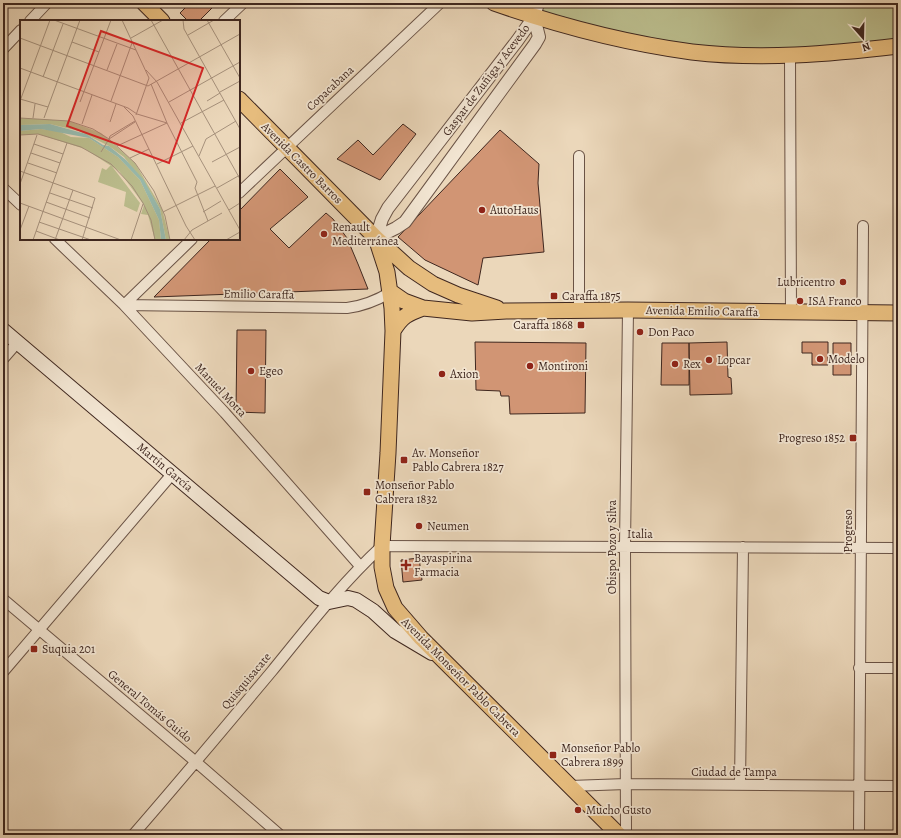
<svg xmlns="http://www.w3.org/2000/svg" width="901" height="838" viewBox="0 0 901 838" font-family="Alegreya,serif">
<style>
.green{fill:#bbbd8d;stroke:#7d7256}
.building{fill:#d19574;stroke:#3f271f}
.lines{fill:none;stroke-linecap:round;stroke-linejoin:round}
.minor-casing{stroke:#6a5346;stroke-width:12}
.tertiary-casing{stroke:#6a5346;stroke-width:14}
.secondary-casing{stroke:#3f271f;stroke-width:16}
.primary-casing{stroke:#3f271f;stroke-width:17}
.minor{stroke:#f2e5d2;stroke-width:10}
.tertiary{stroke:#f2e5d2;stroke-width:12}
.secondary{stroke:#f2e5d2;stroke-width:14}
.primary{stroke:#e6bc7d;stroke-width:15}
.poi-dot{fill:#8f2418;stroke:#f2e5d2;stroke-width:1.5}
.labels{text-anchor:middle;stroke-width:3.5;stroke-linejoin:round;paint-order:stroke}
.street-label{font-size:12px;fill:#3f271f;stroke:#f2e5d2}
.poi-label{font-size:12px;fill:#3f271f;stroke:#f2e5d2;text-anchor:start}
.inset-road{fill:none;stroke:#a6917c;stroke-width:1}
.view{fill:#d62828;fill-opacity:0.15;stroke:#d62828;stroke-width:2}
.inset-edge{fill:none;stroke:#3f271f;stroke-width:2}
</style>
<rect width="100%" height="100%" fill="#ebd7ba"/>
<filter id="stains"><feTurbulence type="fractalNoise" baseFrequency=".005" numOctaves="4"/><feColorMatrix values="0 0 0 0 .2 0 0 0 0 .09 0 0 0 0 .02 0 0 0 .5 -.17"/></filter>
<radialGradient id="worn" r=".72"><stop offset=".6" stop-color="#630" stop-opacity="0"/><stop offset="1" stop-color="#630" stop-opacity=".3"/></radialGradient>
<path class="green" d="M494,3H898V46L692,52Z"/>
<path class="building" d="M188,3H217L199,21H188L180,13L189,4Z
M403,124L416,134L380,180L337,159L358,140L373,155Z
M500,130L539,164L538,183L544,252L483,258L478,285L425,260L398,237Z
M280,169L308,197L270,229L289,248L326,213L333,219L347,238L358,264L368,289L154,297L211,239H239V211Z
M237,330H266L265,413L236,412Z
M475,342L586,343L585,413L510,414L509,396H501L500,391L476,390Z
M727,342L728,377L731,378L732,394L690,395L689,343Z
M802,342H828V365H812V353H802Z
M662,343H689V385H661Z
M833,343H851V375H833Z
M419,558L422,580L403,582L401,560Z"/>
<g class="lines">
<g class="minor-casing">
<path id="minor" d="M30,21L47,3
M224,21L243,3
M3,49L21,30
M790,56L791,312
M579,156V311
M3,188L21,205
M239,193L440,3
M55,239L124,305L225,413L360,566
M124,305L347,308C364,306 376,301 391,292
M124,305L192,239
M3,359L17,343
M3,599L196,762L280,835
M859,668H898
M3,672L173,473
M740,785L743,547
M570,786L626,784L898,786
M133,835C180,781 226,726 272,671C307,628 341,584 382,546L898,548
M626,835L625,546L628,310
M859,835L863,226"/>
</g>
<g class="tertiary-casing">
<path id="tertiary" d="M376,238L382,219L388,208L517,41L534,17L538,3
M376,238L396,228L405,222L535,44L539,37L534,17"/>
</g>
<g class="secondary-casing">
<path id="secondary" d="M3,330L319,598L329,602L348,598L356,600L373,611L395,631L432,653"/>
</g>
<g class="primary-casing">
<path id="primary" d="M144,3L162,21
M494,3C557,25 625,43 692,52C760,60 830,54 898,46
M239,99L376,238L409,268L433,284L458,295L497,308
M376,238L387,272L392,308L393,331L388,453L382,546V567L386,588L395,608L421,638L619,835
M391,292L404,301L423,308L472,313L506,311L628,310L898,313
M393,331C402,316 407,314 423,308"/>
</g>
<use href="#minor" class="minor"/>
<use href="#tertiary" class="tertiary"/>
<use href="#secondary" class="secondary"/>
<use href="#primary" class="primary"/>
</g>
<g class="poi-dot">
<circle cx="482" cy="210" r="4"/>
<circle cx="324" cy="234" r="4"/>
<circle cx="843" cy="282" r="4"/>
<rect x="550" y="292" width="8" height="8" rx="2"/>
<circle cx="800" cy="301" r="4"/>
<rect x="577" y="321" width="8" height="8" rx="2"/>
<circle cx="640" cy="332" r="4"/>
<circle cx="820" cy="359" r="4"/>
<circle cx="709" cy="360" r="4"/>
<circle cx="675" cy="364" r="4"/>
<circle cx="530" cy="366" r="4"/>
<circle cx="251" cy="371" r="4"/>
<circle cx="442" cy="374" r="4"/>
<rect x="849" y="434" width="8" height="8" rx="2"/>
<rect x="400" y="456" width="8" height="8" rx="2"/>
<rect x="363" y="488" width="8" height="8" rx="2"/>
<circle cx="419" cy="526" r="4"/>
<path d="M404 559h4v4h4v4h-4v4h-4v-4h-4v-4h4z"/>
<rect x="30" y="645" width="8" height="8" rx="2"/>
<rect x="549" y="751" width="8" height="8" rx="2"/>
<circle cx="578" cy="810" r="4"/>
</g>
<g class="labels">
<g class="street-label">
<text transform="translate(486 80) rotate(-53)" y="4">Gaspar de Zuñiga y Acevedo</text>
<text transform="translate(330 88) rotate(-43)" y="4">Copacabana</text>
<text transform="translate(302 163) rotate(45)" y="4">Avenida Castro Barros</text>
<text transform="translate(259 294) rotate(1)" y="4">Emilio Caraffa</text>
<text transform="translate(702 311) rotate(1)" y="4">Avenida Emilio Caraffa</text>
<text transform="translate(221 390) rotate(47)" y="4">Manuel Motta</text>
<text transform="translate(165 467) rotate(40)" y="4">Martín García</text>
<text transform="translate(848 531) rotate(-90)" y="4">Progreso</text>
<text x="640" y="538">Italia</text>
<text transform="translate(612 547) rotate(-90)" y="4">Obispo Pozo y Silva</text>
<text transform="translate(461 677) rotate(45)" y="4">Avenida Monseñor Pablo Cabrera</text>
<text transform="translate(246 681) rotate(-50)" y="4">Quisquisacate</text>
<text transform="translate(150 706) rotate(40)" y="4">General Tomás Guido</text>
<text x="734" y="776">Ciudad de Tampa</text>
</g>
<g class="poi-label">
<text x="490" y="214">AutoHaus</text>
<text x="332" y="231">Renault<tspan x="332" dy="14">Mediterránea</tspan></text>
<text x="835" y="286" text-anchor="end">Lubricentro</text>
<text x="562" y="300">Caraffa 1875</text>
<text x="808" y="305">ISA Franco</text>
<text x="573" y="329" text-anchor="end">Caraffa 1868</text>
<text x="648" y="336">Don Paco</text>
<text x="828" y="363">Modelo</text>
<text x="717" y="364">Lopcar</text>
<text x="683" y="368">Rex</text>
<text x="538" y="370">Montironi</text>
<text x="259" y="375">Egeo</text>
<text x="450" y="378">Axion</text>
<text x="845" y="442" text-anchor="end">Progreso 1852</text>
<text x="412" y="457">Av. Monseñor<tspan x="412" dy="14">Pablo Cabrera 1827</tspan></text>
<text x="375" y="489">Monseñor Pablo<tspan x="375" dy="14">Cabrera 1832</tspan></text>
<text x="427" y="530">Neumen</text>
<text x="414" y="562">Bayaspirina<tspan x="414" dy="14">Farmacia</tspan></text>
<text x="42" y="653">Suquia 201</text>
<text x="561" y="752">Monseñor Pablo<tspan x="561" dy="14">Cabrera 1899</tspan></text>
<text x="586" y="814">Mucho Gusto</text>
</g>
</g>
<g transform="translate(20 20)">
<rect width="220" height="220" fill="#ebd7ba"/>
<path d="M0,98L49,101L81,113L115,143L142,189L150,220H146L140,189L129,170L104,137L89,126L59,111L30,104L0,105ZM21,109L38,111L51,117L69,118L98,137L120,160L139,200L141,220H135L128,195L121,194L124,185L99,151L65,129L18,114L0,115V111ZM91,145L120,183L117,192L104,186L106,172L78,162L82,148L86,150Z" fill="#bbbd8d"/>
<path d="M30,104L66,114L83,125L89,126L106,140L123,159L140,189L146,220H141L139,200L120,160L98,137L69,118L21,109L0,111V105Z" fill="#98baad"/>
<path class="inset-road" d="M34,0L116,30M102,0L129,58L116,95M131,0L220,159M163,0L164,9L220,109M187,0L220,58M168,15L194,0M0,18L128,66L220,14M111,18L143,0M52,22L79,32M0,48L108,88L117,94M87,50L97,24M126,50L137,62L220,210M23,57L43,4M131,64L147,103L177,162L175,168L188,201M200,72L220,61M0,79L28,87M0,81L30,0M91,81L112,23M187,81L200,73M60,82L91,0M149,82L220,42M104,87L113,96L166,206L175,220M117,94L147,103M0,98L49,101L73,109L89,119L115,143L134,171L145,196L150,220M13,98L15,84M24,98L60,0M90,102L96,84M161,103L204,80M62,104L72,75M0,115L18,114L61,127L91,144L112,166L123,183L131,200L135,220M89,119L90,116L115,101M14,124L43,134M97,126L147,103M81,132L89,119L115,102M11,133L40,143M179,136L186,119L216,101M110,138L129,129M192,142L220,127M8,143L37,153M137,144L173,126M0,151L75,178L62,220M0,164L17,115M197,168L220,155M30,173L73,188M26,182L70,198M0,183L101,220M209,190L220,183M143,192L195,166M183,192L201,181M19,202L71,220M0,210L9,186M16,211L40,220M13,220L47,123M35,220L53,170M111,220L123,184M164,220L172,210L202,193M206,220L220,212"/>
<path class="view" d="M81,11L183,48L149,143L47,106Z"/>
<rect width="220" height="220" class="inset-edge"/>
</g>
<rect width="901" height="838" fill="none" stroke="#ebd7ba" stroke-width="16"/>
<rect x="4" y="4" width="893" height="830" fill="none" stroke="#3f271f" stroke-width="2"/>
<rect x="8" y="8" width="885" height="822" fill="none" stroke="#3f271f"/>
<g transform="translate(863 38) rotate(160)" stroke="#f2e5d2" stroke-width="3" paint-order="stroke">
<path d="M0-3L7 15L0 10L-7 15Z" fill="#3f271f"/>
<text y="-6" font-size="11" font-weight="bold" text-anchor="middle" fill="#3f271f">N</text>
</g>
<rect width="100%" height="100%" filter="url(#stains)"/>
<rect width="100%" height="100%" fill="url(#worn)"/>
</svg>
